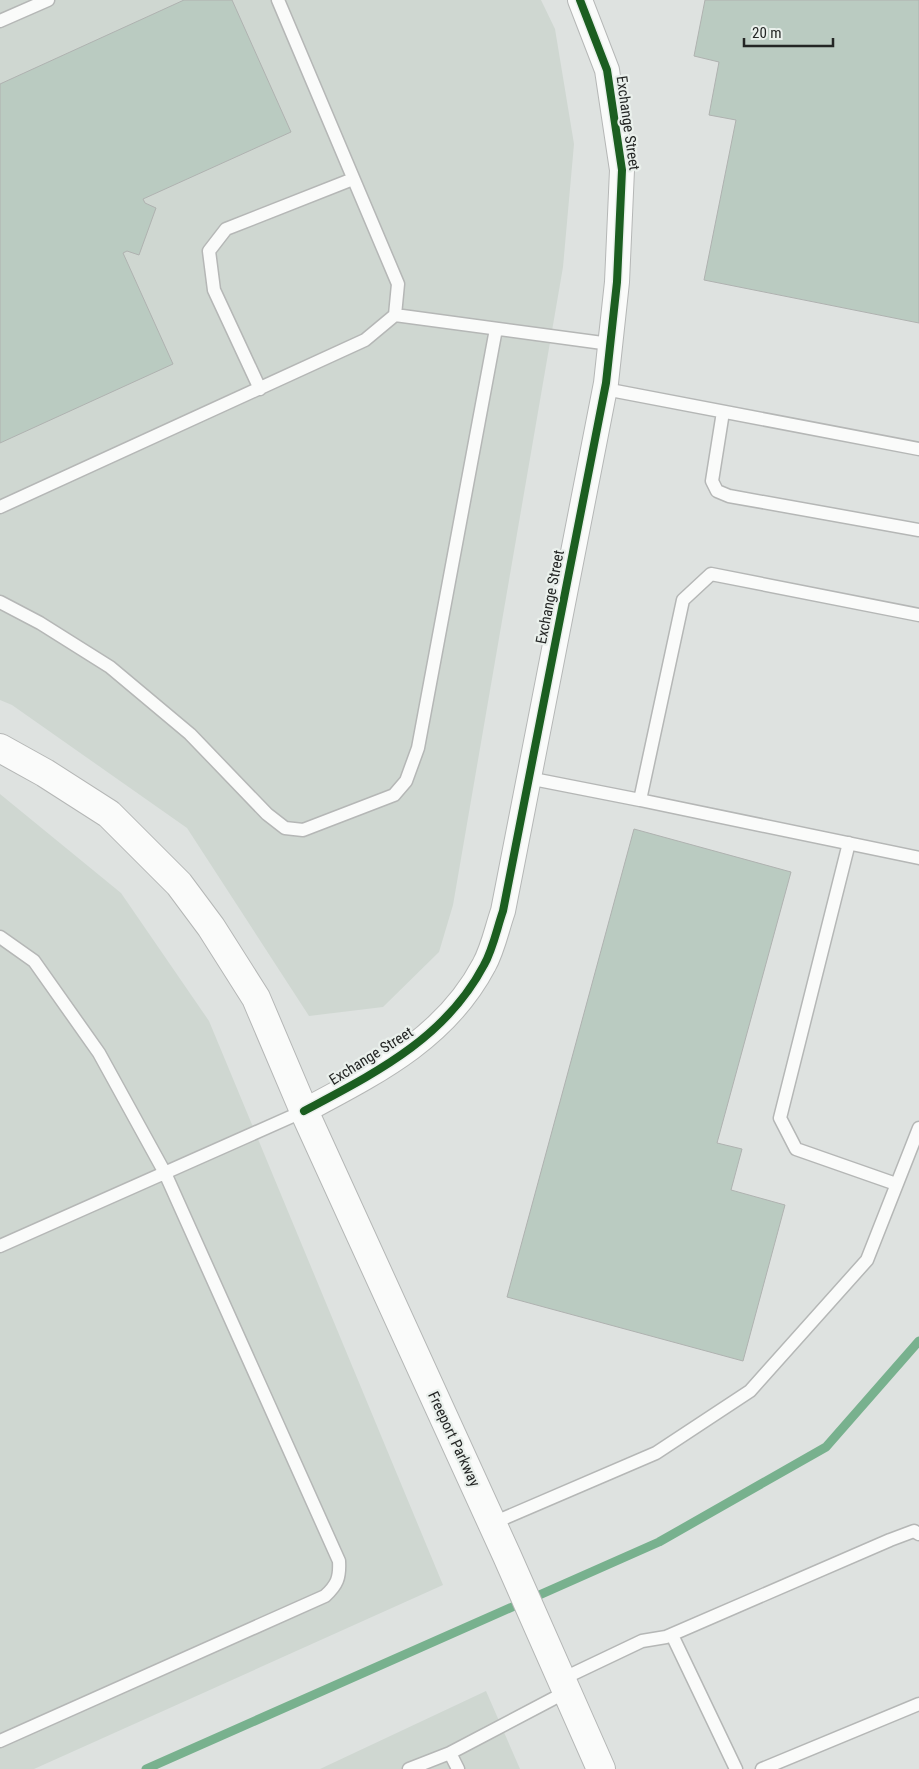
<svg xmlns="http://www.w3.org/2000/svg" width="919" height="1769" viewBox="0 0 919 1769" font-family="'Roboto Condensed',sans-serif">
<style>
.built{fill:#cfd7d1}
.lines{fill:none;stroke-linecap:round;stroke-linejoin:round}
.stream{stroke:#78b18e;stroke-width:9}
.building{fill:#bacbc1;stroke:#afb2b0}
.lane-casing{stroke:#b5b7b6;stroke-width:15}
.street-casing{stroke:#b5b7b6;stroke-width:26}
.secondary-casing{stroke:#b5b7b6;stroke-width:30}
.lane{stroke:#fafbfa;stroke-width:12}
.street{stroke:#fafbfa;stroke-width:24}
.secondary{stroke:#fafbfa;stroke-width:28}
.cycleway-casing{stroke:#eaf0ec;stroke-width:11}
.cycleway{stroke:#1b5e20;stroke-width:8}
.labels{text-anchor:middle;stroke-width:4.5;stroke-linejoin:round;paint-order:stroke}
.street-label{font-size:15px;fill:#242625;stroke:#eaf0ec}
</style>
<rect width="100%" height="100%" fill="#dee2e0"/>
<path class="built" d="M0,0H541L555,29L574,144L563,267L453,905L439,952L383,1007L309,1016L187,828L12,705L0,700Z
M0,794L121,893L209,1021L443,1585L34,1769H0Z
M486,1691L520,1769H320Z"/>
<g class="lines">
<path class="stream" d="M146,1769L659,1542L826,1447L919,1341"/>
</g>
<path class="building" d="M184,0H232L291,132L143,199L145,203L156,208L139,255L127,251L123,253L173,364L0,443V84Z
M705,0H919V323L704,280L736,120L709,115L719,62L694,56Z
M634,829L791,872L717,1143L742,1149L731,1190L785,1205L743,1361L507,1297Z"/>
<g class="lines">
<g class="lane-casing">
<path id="lane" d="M0,21L48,0
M395,315L610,344
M260,389L214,290L209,251L226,229L353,179
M605,389L919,449
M723,412L712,481L717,491L729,496L919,530
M0,507L365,340L395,315L398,284L278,0
M0,602L40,623L110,667L190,734L267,814L285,828L303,830L394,795L406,781L418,748L496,329
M528,778L640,800L683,600L711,574L919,615
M640,800L919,858
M849,843L780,1118L796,1149L896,1184
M0,937L34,961L99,1053L165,1173L339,1561C340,1578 337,1585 325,1596L0,1741
M0,1246L304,1111
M493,1523L656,1453L750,1391L867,1260L919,1128
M672,1635L736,1769
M560,1680L642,1641L666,1637L890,1540L914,1531L919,1534
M450,1753L458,1769
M409,1769L450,1753L566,1692
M762,1769L919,1704"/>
</g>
<g class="street-casing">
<path id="street" d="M304,1111C375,1073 445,1039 484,965C493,949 497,928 503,911L606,383L617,282L622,170L607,70L580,0"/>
</g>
<g class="secondary-casing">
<path id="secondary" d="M0,748L45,773L109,814L179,884L211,927L256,998L304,1111L507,1556L601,1769"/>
</g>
<use href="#lane" class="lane"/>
<use href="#street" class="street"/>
<use href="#secondary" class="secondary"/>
<g class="cycleway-casing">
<path id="cycleway" d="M304,1111C375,1073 445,1039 484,965C493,949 497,928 503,911L606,383L617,282L622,170L607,70L580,0"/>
</g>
<use href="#cycleway" class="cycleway"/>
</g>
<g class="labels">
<g class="street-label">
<text transform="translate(628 123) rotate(82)" y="5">Exchange Street</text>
<text transform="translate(550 597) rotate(-79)" y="5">Exchange Street</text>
<text transform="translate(371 1056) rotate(-32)" y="5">Exchange Street</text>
<text transform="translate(454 1439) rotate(65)" y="5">Freeport Parkway</text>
</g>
</g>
<path d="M744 38v8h89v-8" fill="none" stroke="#242625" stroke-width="2.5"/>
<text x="752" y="38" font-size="15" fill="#242625" stroke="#eaf0ec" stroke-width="4" paint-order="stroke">20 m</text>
</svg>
